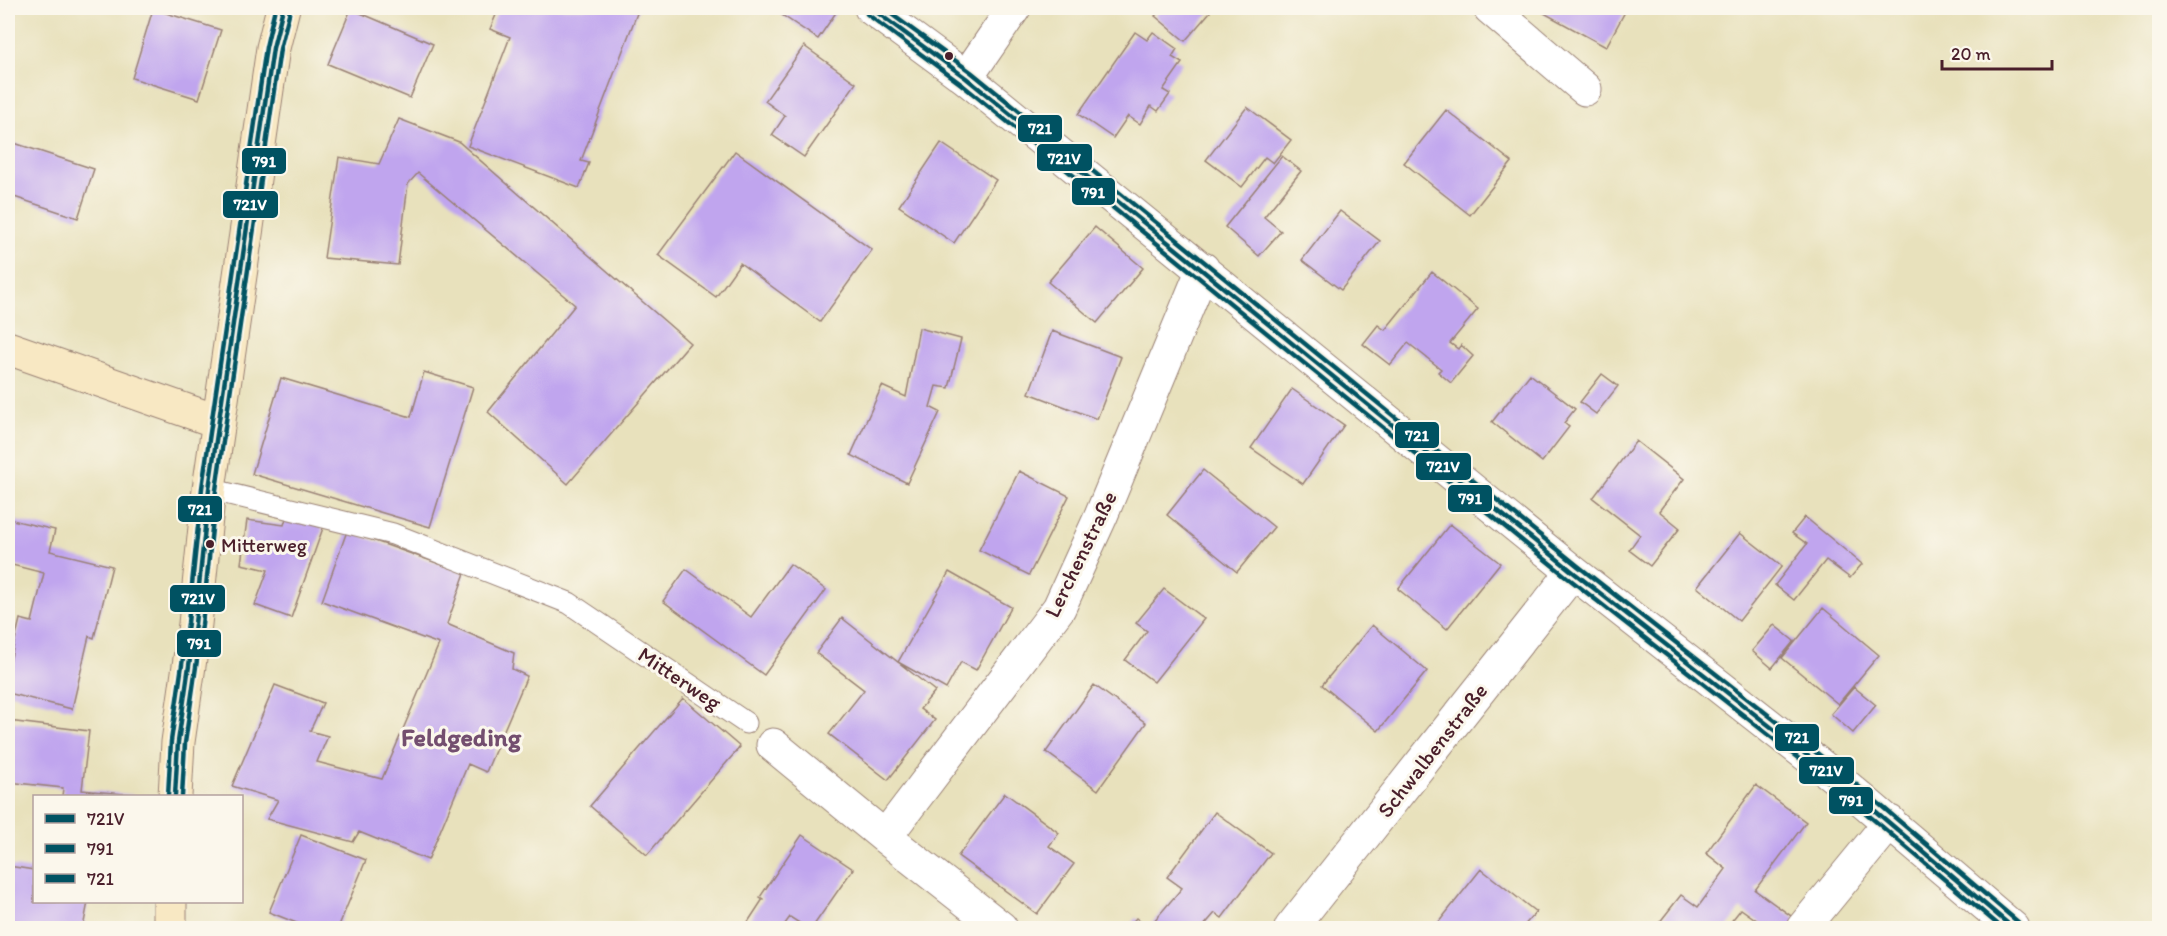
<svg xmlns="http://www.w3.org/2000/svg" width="2167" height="936" viewBox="0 0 2167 936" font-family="Itim,sans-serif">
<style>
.building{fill:#c0a5ee}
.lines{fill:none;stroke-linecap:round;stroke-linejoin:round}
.lane-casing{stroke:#998074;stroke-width:23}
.street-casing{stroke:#998074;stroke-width:35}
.secondary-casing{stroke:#998074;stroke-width:35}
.lane{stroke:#fff;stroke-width:21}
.street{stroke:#fff;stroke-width:33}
.secondary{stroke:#f8e8c3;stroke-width:33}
.bus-1-casing{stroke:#fbf7ec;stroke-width:9}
.bus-2-casing{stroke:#fbf7ec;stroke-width:9}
.bus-3-casing{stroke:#fbf7ec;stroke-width:9}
.bus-1{stroke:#005262;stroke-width:4.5}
.bus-2{stroke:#005262;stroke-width:4.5}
.bus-3{stroke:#005262;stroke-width:4.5}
.bus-dot{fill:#4a1f2b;stroke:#fbf7ec;stroke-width:2}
.labels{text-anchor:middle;stroke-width:6;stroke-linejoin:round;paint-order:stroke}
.bus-label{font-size:20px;fill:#4a1f2b;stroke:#fbf7ec;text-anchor:start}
.street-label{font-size:22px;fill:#4a1f2b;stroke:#fbf7ec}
.quarter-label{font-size:26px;font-weight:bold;fill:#734e6f;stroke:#fbf7ec}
.line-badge{stroke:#fbf7ec;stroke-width:2}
.badge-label{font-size:16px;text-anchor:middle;font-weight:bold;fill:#fff}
</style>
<rect width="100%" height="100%" fill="#fbf7ec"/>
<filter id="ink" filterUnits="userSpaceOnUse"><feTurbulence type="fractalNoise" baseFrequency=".0167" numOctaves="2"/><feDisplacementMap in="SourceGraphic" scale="12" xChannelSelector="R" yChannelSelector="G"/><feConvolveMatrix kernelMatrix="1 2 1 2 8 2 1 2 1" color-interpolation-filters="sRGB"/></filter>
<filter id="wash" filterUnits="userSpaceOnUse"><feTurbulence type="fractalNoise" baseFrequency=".008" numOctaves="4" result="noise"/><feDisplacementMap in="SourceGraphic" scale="24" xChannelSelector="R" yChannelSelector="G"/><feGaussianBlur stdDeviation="1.35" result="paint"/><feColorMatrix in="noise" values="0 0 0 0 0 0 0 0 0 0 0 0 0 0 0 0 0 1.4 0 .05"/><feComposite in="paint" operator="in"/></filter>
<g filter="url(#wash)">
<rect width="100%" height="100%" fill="#e8e1bc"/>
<g id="blocks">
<path class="building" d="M499,8H639L581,161L589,163L579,188L468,146L510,37L490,29Z
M783,8H839L818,39L779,13Z
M1162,8H1206L1210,12L1185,41L1155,16Z
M1547,8H1627L1606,47L1544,13Z
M153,9L221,30L199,99L132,78Z
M351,9L433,44L410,98L328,64Z
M1135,32L1147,40L1153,32L1177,49L1172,57L1182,63L1163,90L1170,94L1158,111L1151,106L1140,124L1128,116L1113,138L1078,114Z
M804,46L856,83L804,157L772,135L785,116L765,101Z
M1247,107L1291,140L1273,163L1265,157L1242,187L1206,160Z
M1446,110L1512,162L1470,215L1404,163Z
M399,119L459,142L690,343L568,484L488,412L575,305L418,173L408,184L398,265L324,258L339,157L379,164Z
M8,141L94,169L78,218L8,195Z
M941,143L996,180L954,243L899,206Z
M735,151L872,250L820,322L740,263L716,297L658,255Z
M1282,156L1301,171L1264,217L1281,231L1259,256L1225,227Z
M1340,211L1380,241L1341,290L1302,260Z
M1095,227L1143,268L1097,323L1048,282Z
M1432,272L1478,309L1450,343L1458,349L1461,345L1473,356L1451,383L1438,372L1441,369L1408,343L1390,365L1363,344L1378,325L1385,330Z
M919,328L961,339L949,388L936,386L930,407L940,412L907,483L851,455L882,386L906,397Z
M1052,331L1121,357L1097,419L1029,393Z
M424,372L473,387L430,527L252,474L281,378L411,417Z
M1530,374L1575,409L1564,423L1569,427L1542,462L1492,422Z
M1602,374L1618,386L1596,414L1580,402Z
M1292,389L1344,425L1303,484L1251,448Z
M1636,441L1684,479L1659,511L1680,528L1650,566L1629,550L1640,535L1593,498Z
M1203,470L1274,527L1237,572L1167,515Z
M1019,471L1069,496L1029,575L979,550Z
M287,515L323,528L291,618L255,605L268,570L241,564L247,520L284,525Z
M1805,517L1862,564L1850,578L1826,560L1794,600L1775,585L1807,544L1792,533Z
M8,519L55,530L50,551L112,566L94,638L89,636L72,709L8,693V670L20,619L32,622L44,573L8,564Z
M1450,524L1500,563L1447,629L1398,589Z
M347,531L465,573L447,624L514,653L512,669L527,676L486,772L468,764L428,860L359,832L353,842L267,819L278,800L232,786L275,685L323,703L310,731L328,736L317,762L382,779L439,644L322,601Z
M1740,533L1782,566L1739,621L1697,587Z
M790,564L826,590L764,675L663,601L686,569L751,617Z
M949,572L1011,607L976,670L961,662L946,689L898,662L935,691L920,709L935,720L888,780L829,734L864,690L816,653L842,618L898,662Z
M1164,589L1204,619L1154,682L1125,660L1147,631L1136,623Z
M1823,608L1879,655L1838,704L1782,658Z
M1372,625L1427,671L1378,731L1322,685Z
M1774,625L1794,641L1772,668L1752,651Z
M1094,685L1146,723L1098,790L1046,752Z
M1854,687L1876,705L1853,733L1831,714Z
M683,698L740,747L647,855L590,806Z
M8,721L89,731L82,790L133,795V796H62L63,788L8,782Z
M1756,785L1806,822L1755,890L1798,921L1793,928H1768L1741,909L1726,928H1655L1681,895L1698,907L1726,869L1706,853Z
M1005,793L1059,833L1049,846L1074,864L1037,914L958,856Z
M1215,812L1271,853L1222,918L1215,913L1202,928H1127L1136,918L1148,928L1182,888L1167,877Z
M301,835L366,860L338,928H309L269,912Z
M802,835L853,869L812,928H807L790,917L782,928H744L763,899L760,897Z
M8,866L34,870V902H88L83,928H8Z
M1481,869L1536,912L1522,928H1434Z"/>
</g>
</g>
<g filter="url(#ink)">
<use href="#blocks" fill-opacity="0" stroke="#998074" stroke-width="1.5"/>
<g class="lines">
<g class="lane-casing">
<path id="lane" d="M209,489L393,534L569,603L746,723"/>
</g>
<g class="street-casing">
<path id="street" d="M871,8L966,78L1573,572L1840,781L2013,928
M1490,8L1585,89
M966,78L1014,8
M773,745L885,837L1001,928
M885,837L1059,608L1101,516L1203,269
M1291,928L1573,572
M1803,928L1890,822"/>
</g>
<g class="secondary-casing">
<path id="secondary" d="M8,348L219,422
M175,796L178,742L195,624L209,489L273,48L283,8
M170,928V902"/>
</g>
<use href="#lane" class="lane"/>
<use href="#street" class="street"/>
<use href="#secondary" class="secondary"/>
<g class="bus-1-casing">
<path id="bus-1" d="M871,8L966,78L1573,572L1840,781L2013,928
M175,796L178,742L195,624L209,489L273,48L283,8"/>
</g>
<g class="bus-2-casing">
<path id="bus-2" d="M867,14L961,84L1568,578L1835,787L2002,928
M182,796L185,743L202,625L216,490L280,49L290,10"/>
</g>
<g class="bus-3-casing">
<path id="bus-3" d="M883,8L971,72L1578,566L1845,775L2018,922
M168,796L171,741L188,623L202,488L266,47L275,8"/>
</g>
<use href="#bus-1" class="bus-1"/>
<use href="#bus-2" class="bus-2"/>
<use href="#bus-3" class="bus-3"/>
</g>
</g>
<g class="bus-dot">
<circle cx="949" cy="56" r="5"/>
<circle cx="210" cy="544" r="5"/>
</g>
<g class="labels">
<g class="bus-label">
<text x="221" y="552">Mitterweg</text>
</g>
<g class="street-label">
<text transform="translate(1080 554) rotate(-64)" y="8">Lerchenstraße</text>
<text transform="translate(680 678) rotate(34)" y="8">Mitterweg</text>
<text transform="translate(1432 750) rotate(-52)" y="8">Schwalbenstraße</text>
</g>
<g class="quarter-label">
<text x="461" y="746">Feldgeding</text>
</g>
</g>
<g class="line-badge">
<rect x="1017" y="114" width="46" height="29" rx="6" fill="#005262"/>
<rect x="1036" y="143" width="57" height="29" rx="6" fill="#005262"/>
<rect x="241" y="147" width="46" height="28" rx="6" fill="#005262"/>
<rect x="1071" y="177" width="45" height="29" rx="6" fill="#005262"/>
<rect x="222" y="190" width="57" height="29" rx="6" fill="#005262"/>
<rect x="1394" y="421" width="46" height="28" rx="6" fill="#005262"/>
<rect x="1415" y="452" width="57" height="29" rx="6" fill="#005262"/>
<rect x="1447" y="484" width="46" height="29" rx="6" fill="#005262"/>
<rect x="177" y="495" width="46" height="28" rx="6" fill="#005262"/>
<rect x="169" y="584" width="57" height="29" rx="6" fill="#005262"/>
<rect x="176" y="629" width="46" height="29" rx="6" fill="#005262"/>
<rect x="1774" y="723" width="46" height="29" rx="6" fill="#005262"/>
<rect x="1798" y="756" width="57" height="29" rx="6" fill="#005262"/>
<rect x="1828" y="786" width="46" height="29" rx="6" fill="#005262"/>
</g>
<g class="badge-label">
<text x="1040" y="134">721</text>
<text x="1064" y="164">721V</text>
<text x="264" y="167">791</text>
<text x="1093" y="198">791</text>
<text x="250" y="210">721V</text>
<text x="1417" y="441">721</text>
<text x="1443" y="472">721V</text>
<text x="1470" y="504">791</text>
<text x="200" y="515">721</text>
<text x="198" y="604">721V</text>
<text x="199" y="649">791</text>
<text x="1797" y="743">721</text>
<text x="1826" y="776">721V</text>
<text x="1851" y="806">791</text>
</g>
<rect width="2167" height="936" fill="none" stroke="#fbf7ec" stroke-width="30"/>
<rect x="33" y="795" width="210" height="108" fill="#fbf7ec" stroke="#b4a19f" stroke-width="1.5"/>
<rect x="45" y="814" width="30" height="9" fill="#005262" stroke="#b4a19f" stroke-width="1.5"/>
<text x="87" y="825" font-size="18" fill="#4a1f2b">721V</text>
<rect x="45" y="844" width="30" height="9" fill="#005262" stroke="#b4a19f" stroke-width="1.5"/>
<text x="87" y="855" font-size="18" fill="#4a1f2b">791</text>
<rect x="45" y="874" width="30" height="9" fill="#005262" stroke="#b4a19f" stroke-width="1.5"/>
<text x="87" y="885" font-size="18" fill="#4a1f2b">721</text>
<path d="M1942 60v9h110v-9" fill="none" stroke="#4a1f2b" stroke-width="3"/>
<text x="1951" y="60" font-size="18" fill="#4a1f2b" stroke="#fbf7ec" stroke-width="4.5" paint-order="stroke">20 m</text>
</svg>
